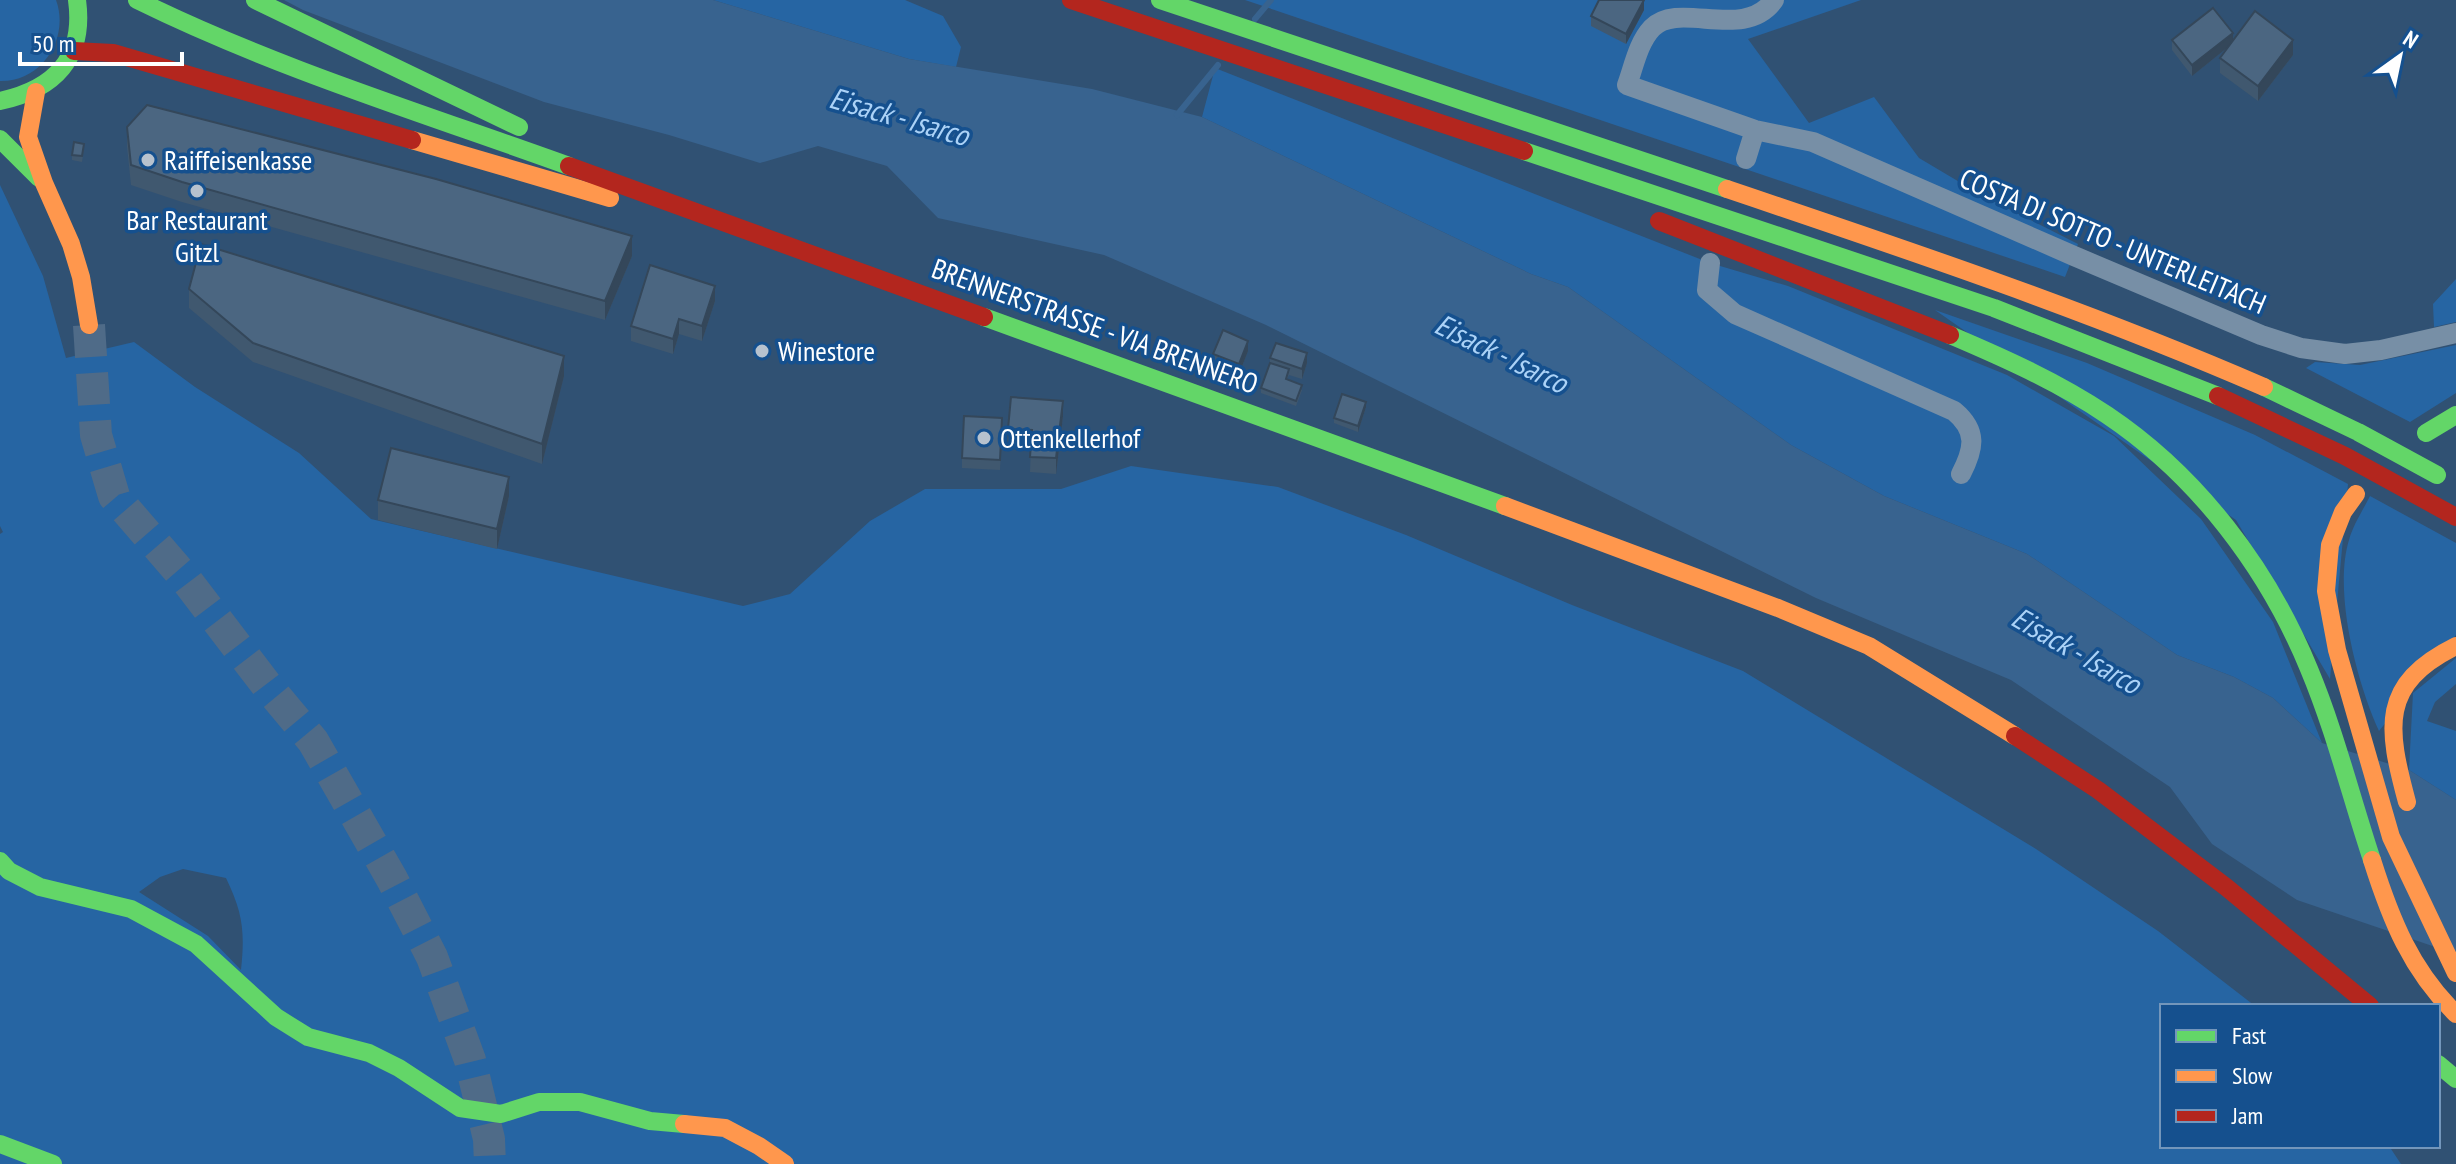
<svg xmlns="http://www.w3.org/2000/svg" width="2456" height="1164" viewBox="0 0 2456 1164" font-family="'PT Sans Narrow',sans-serif">
<style>
.green{fill:#2665a3;fill-rule:evenodd}
.water{fill:#38638f}
.lines{fill:none;stroke-linecap:round;stroke-linejoin:round}
.stream{stroke:#38638f;stroke-width:6}
.primary-tunnel{stroke:#4f6b88;stroke-width:32;stroke-dasharray:32 16;stroke-linecap:butt}
.street{stroke:#778fa6;stroke-width:20}
.fast{stroke:#63d668;stroke-width:18}
.slow{stroke:#ff974d;stroke-width:18}
.jam{stroke:#b3261e;stroke-width:18}
.wall{fill:#40586f}
.shaded-wall{fill:#34475a}
.building{fill:#4b6681;stroke:#34475a;stroke-width:2}
.poi-dot{fill:#b7c2ce;stroke:#15508e;stroke-width:3}
.labels{text-anchor:middle;stroke-width:7;stroke-linejoin:round;paint-order:stroke}
.poi-label{font-size:28px;fill:#fff;stroke:#15508e;text-anchor:start}
.street-label{font-size:28px;fill:#fff;stroke:#15508e}
.water-label{font-size:30px;font-style:italic;fill:#abd2f7;stroke:#15508e}
</style>
<rect width="100%" height="100%" fill="#305173"/>
<path class="green" d="M0,0H56C70,38 42,82 0,81Z
M713,0H905L943,16L961,47L956,67L909,59Z
M1245,0H1861L1748,39L1809,123L1874,97L1919,158L1983,196L2078,244L2065,277Z
M1215,68L1710,263L1788,286L2007,375L2114,436L2201,519L2273,622L2322,743L2273,698L2234,677L2177,655L2027,554L1884,496L1791,445L1568,287L1531,274L1202,117Z
M0,185L43,276L66,358L134,342L195,387L299,453L371,519L743,606L790,594L870,521L925,489H1061L1131,466L1278,487L1406,535L1572,605L1743,671L2036,849L2158,931L2255,1006H2162V1146H2389L2401,1164H0V534L3,532L0,526ZM183,869L226,878C243,913 245,932 241,970L208,936L139,892L160,877Z
M2456,279V322L2434,327L2433,304Z
M1935,310L2087,363L2255,435L2348,484L2330,679L2236,520Z
M2456,345V393L2410,422L2306,368L2315,362L2360,365Z
M2370,496L2456,543V635L2379,731C2357,683 2333,592 2349,540C2353,525 2363,510 2370,496Z
M2456,658V684L2435,702L2427,721L2456,731V800L2409,770L2413,693Z"/>
<path class="water" d="M284,0H713L909,59L1092,89L1202,117L1531,274L1568,287L1791,445L1884,496L2027,554L2177,655L2234,677L2273,698L2322,743L2409,770L2456,800V954L2297,900L2212,844L2170,787L2011,680L1816,598L1266,325L1104,255L938,218L887,166L818,146L760,163L669,135L544,102L303,10Z"/>
<g class="lines">
<path class="stream" d="M1255,19L1271,0
M1177,115L1218,65"/>
<path class="primary-tunnel" d="M89,325L96,435L114,496L184,577L268,687L313,741L392,879L432,957L470,1060L489,1139L490,1164"/>
<path class="street" d="M1774,0C1744,42 1679,0 1652,28C1638,43 1634,66 1627,85L1755,130L1813,142L2074,256L2261,335L2301,348L2345,354L2381,350L2456,333
M1746,159L1755,130
M1710,263L1707,290L1735,314L1954,411C1978,431 1974,449 1961,474"/>
<path class="fast" d="M137,0C275,68 425,114 569,166
M255,0L519,127
M1160,0L1727,189
M0,101C55,89 85,58 77,0
M0,139L39,178
M1524,151L1994,308L2218,396
M984,317L1505,506
M1950,335C2004,358 2058,382 2107,415C2198,476 2268,569 2309,669C2335,731 2351,797 2372,860
M2264,387L2358,432L2437,475
M2426,433L2456,415
M0,861L9,871L40,887L131,909L196,944L276,1017L308,1037L369,1053L399,1068L460,1108L501,1114L539,1102H580L650,1121L684,1124
M2438,1064L2456,1079
M0,1144L53,1164"/>
<path class="slow" d="M36,92L28,137L44,183L71,244L81,277L89,325
M412,140L610,198
M1727,189C1908,250 2089,311 2264,387
M2356,494L2343,512L2330,545L2326,591L2337,650L2391,837L2456,973
M1505,506L1778,608L1869,646L2015,736
M2407,802C2387,728 2379,684 2456,646
M2372,860C2391,920 2411,970 2456,1014
M684,1124L725,1128L759,1146L785,1164"/>
<path class="jam" d="M1071,0L1524,151
M74,51L113,53L412,140
M569,166L984,317
M1659,221L1950,335
M2218,396L2345,456L2456,517
M2015,736L2098,790L2226,887L2370,1006"/>
</g>
<path class="wall" d="M1644,10L1626,44L1591,26V16Z
M2172,40H2233L2293,55L2258,101L2220,73V58L2228,47L2192,76L2172,50Z
M127,127L632,256L605,320L182,202L131,185L127,146Z
M84,149L82,162L72,160V155Z
M189,289L564,376L542,464L253,362L189,308Z
M715,301L702,341L679,334L673,354L631,341V326Z
M1248,351L1239,374L1213,364V354Z
M1270,358L1307,363L1302,379L1289,375L1287,379L1302,390L1296,406L1261,393V388L1270,363Z
M1366,407L1358,432L1334,423V418Z
M1063,416L1056,474L1030,472L1031,445L1008,444V429Z
M1002,428L1000,470L962,468V458Z
M509,496L497,549L378,520V500Z"/>
<path class="shaded-wall" d="M1644,0V10L1626,44V34Z
M2233,33V43L2192,76V65Z
M2293,40V55L2258,101V86Z
M632,236V256L605,320V301Z
M715,286V301L702,341V326Z
M679,319V334L673,354V339Z
M1248,341V351L1239,374V364Z
M1307,353V363L1302,379V369Z
M564,356V376L542,464V444Z
M1063,401V416L1056,474V458Z
M1366,402V407L1358,432V426Z
M509,477V496L497,549V529Z"/>
<path class="building" d="M1599,0H1644L1626,34L1591,16Z
M2213,8L2233,33L2192,65L2172,40Z
M2255,11L2293,40L2258,86L2220,58Z
M147,105L436,179L632,236L605,301L182,182L131,165L127,127Z
M74,142L84,144L82,156L72,155Z
M201,244L564,356L542,444L253,343L189,289Z
M650,265L715,286L702,326L679,319L673,339L631,326Z
M1223,330L1248,341L1239,364L1213,354Z
M1276,343L1307,353L1302,369L1270,358Z
M1270,363L1289,369L1286,379L1302,385L1296,401L1261,388Z
M1342,394L1366,402L1358,426L1334,418Z
M1011,397L1063,401L1056,458L1030,457L1032,430L1008,429Z
M964,416L1002,418L1000,460L962,458Z
M391,448L509,477L497,529L378,500Z"/>
<g class="poi-dot">
<circle cx="148" cy="160" r="8"/>
<circle cx="197" cy="191" r="8"/>
<circle cx="762" cy="351" r="8"/>
<circle cx="984" cy="438" r="8"/>
</g>
<g class="labels">
<g class="poi-label">
<text x="164" y="170">Raiffeisenkasse</text>
<text x="197" y="230" text-anchor="middle">Bar Restaurant<tspan x="197" dy="32">Gitzl</tspan></text>
<text x="778" y="361">Winestore</text>
<text x="1000" y="448">Ottenkellerhof</text>
</g>
<g class="street-label">
<text transform="translate(2113 241) rotate(23)" y="10">COSTA DI SOTTO - UNTERLEITACH</text>
<text transform="translate(1095 326) rotate(20)" y="10">BRENNERSTRASSE - VIA BRENNERO</text>
</g>
<g class="water-label">
<text transform="translate(899 117) rotate(16)" y="10">Eisack - Isarco</text>
<text transform="translate(1501 354) rotate(26)" y="10">Eisack - Isarco</text>
<text transform="translate(2076 651) rotate(30)" y="10">Eisack - Isarco</text>
</g>
</g>
<rect x="2160" y="1004" width="280" height="144" fill="#15508e" stroke="#7396bb" stroke-width="2"/>
<rect x="2176" y="1030" width="40" height="12" fill="#63d668" stroke="#7396bb" stroke-width="2"/>
<text x="2232" y="1044" font-size="24" fill="#ffffff">Fast</text>
<rect x="2176" y="1070" width="40" height="12" fill="#ff974d" stroke="#7396bb" stroke-width="2"/>
<text x="2232" y="1084" font-size="24" fill="#ffffff">Slow</text>
<rect x="2176" y="1110" width="40" height="12" fill="#b3261e" stroke="#7396bb" stroke-width="2"/>
<text x="2232" y="1124" font-size="24" fill="#ffffff">Jam</text>
<g transform="translate(2400 56) rotate(33)" stroke="#15508e" stroke-width="6" paint-order="stroke">
<path d="M0-6L14 30L0 20L-14 30Z" fill="#ffffff"/>
<text y="-12" font-size="22" font-weight="bold" text-anchor="middle" fill="#ffffff">N</text>
</g>
<path d="M20 52v12h162v-12" fill="none" stroke="#ffffff" stroke-width="4"/>
<text x="32" y="52" font-size="24" fill="#ffffff" stroke="#15508e" stroke-width="6" paint-order="stroke">50 m</text>
</svg>
